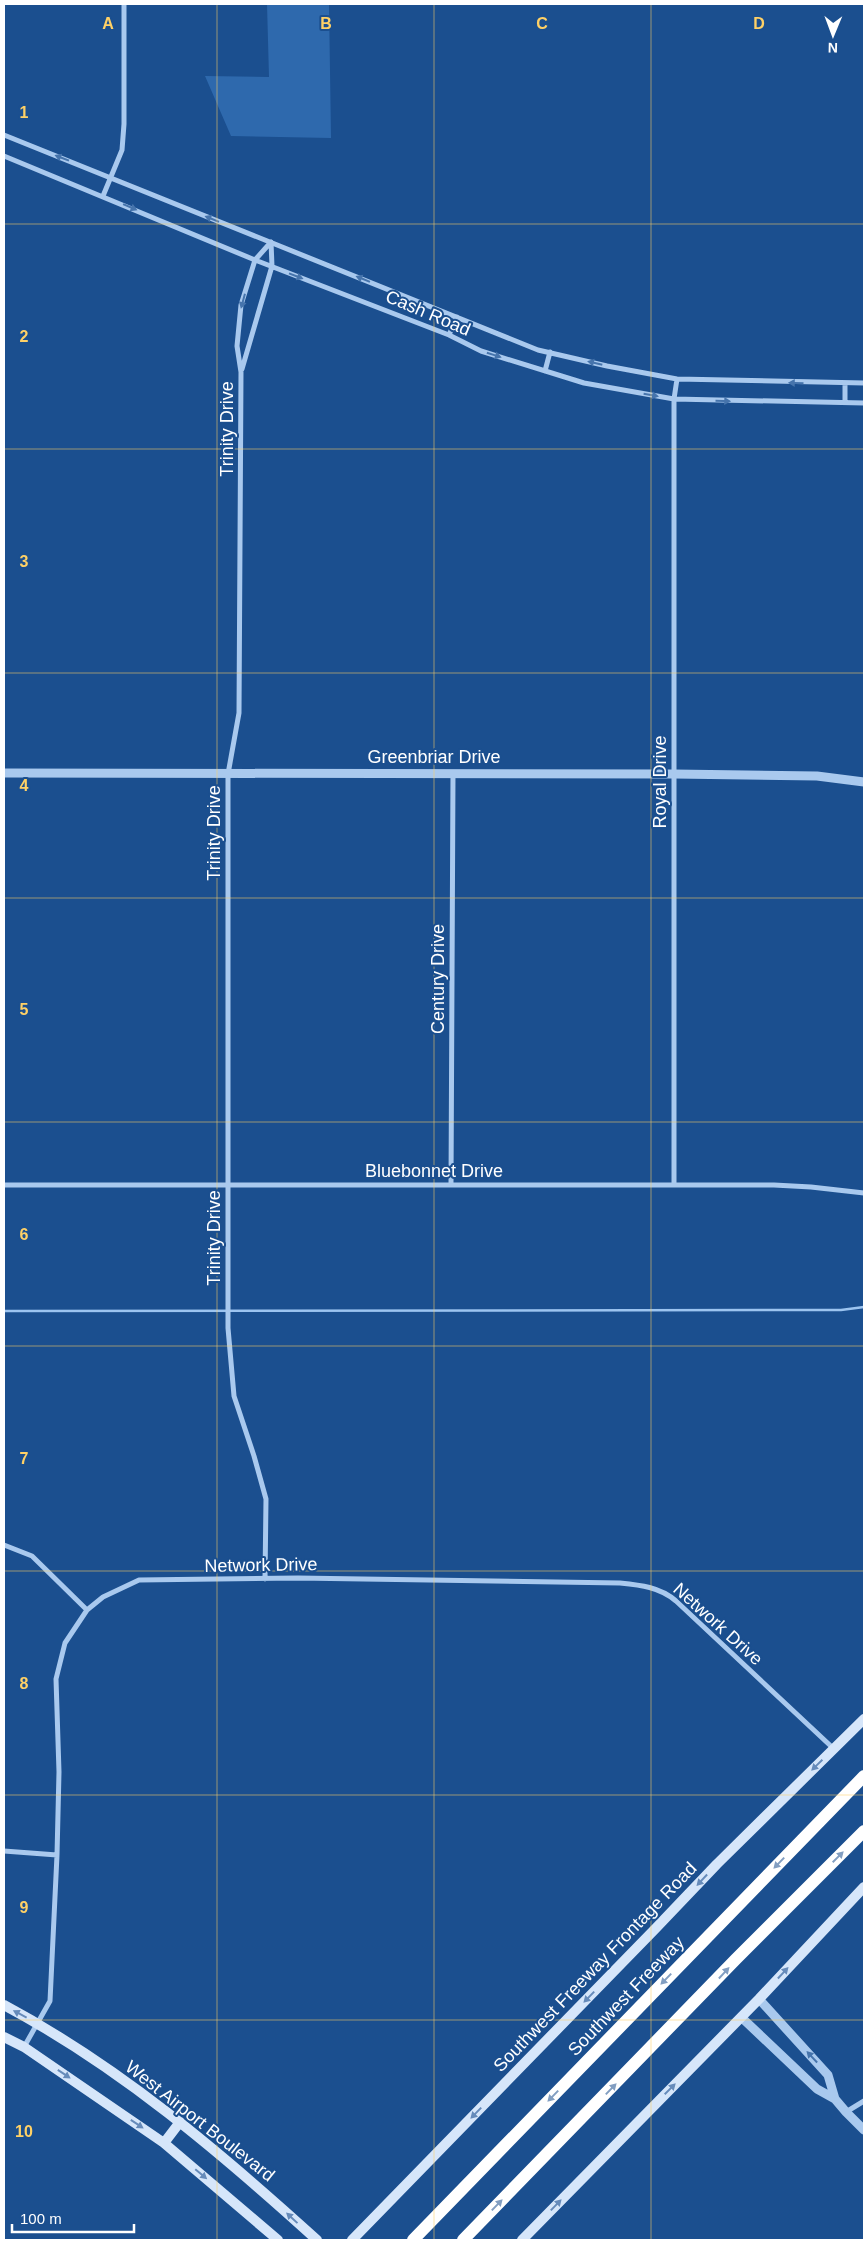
<svg xmlns="http://www.w3.org/2000/svg" width="868" height="2244" viewBox="0 0 868 2244" font-family="Arial,sans-serif">
<style>
.green{fill:#2e69ad}
.lines{fill:none;stroke-linecap:round;stroke-linejoin:round}
.stream{stroke:#9cc4f0;stroke-width:2.5}
.minor{stroke:#a9c9ee;stroke-width:5}
.tertiary{stroke:#a9c9ee;stroke-width:9}
.secondary{stroke:#d6e6fa;stroke-width:10}
.motorway{stroke:#fff;stroke-width:12}
.oneway{fill:#4674ac}
.oneway2{fill:#668bba}
.oneway3{fill:#829ec1}
.grid{fill:none;stroke:#ffd166;stroke-width:1;stroke-opacity:0.55}
.labels{text-anchor:middle;stroke-width:4;stroke-linejoin:round;paint-order:stroke}
.street-label{font-size:18px;fill:#fff;stroke:#1b4f8f}
.grid-label{font-size:16px;text-anchor:middle;font-weight:bold;fill:#ffd166;stroke:#1b4f8f;stroke-width:4;stroke-linejoin:round;paint-order:stroke}
</style>
<rect width="100%" height="100%" fill="#1b4f8f"/>
<path class="green" d="M267,4H329L331,138L231,136L205,76L269,77Z"/>
<g class="lines">
<path class="stream" d="M4,1311L841,1310L864,1307"/>
<path class="minor" d="M4,135L538,350L607,366L677,379L864,383
M4,156L255,260L449,335L481,351L584,383L674,399L864,403
M103,196L122,150L124,124V4
M449,335L457,317
M242,369L272,266L271,242
M545,371L550,352
M845,384V402
M4,1185H774L811,1187L864,1193
M451,1185L453,773
M674,1185V399L677,379
M4,1545L32,1556L87,1610
M265,1579L266,1499L254,1456L234,1396L228,1328V774L239,713L241,372L237,346L241,305L255,260L271,242
M4,1851L57,1855
M24,2047L50,2001L57,1855L59,1772L56,1679L65,1643L87,1610L103,1597L139,1580L298,1578L620,1583C640,1585 660,1587 676,1601L834,1749
M846,2112L864,2101"/>
<path class="tertiary" d="M4,773L674,774L817,776L864,782
M759,1999L828,2075L835,2099L846,2112L864,2130
M741,2017L817,2089L835,2099"/>
<path class="secondary" d="M4,2005C120,2067 220,2152 317,2240
M4,2037L24,2047L164,2143L278,2240
M164,2143L180,2122
M352,2240L656,1928L717,1864L864,1719
M522,2240L759,1999L864,1887"/>
<path class="motorway" d="M413,2240L864,1776
M463,2240L736,1959L864,1831"/>
</g>
<defs><path id="oneway-solid" d="M-6-.8H1V-3.2L6.5 0L1 3.2V.8H-6Z" transform="scale(1.25)"/></defs>
<g class="oneway">
<use href="#oneway-solid" transform="translate(62 158) rotate(-159)"/>
<use href="#oneway-solid" transform="translate(130 207) rotate(23)"/>
<use href="#oneway-solid" transform="translate(212 219) rotate(-158)"/>
<use href="#oneway-solid" transform="translate(296 276) rotate(21)"/>
<use href="#oneway-solid" transform="translate(363 279) rotate(-158)"/>
<use href="#oneway-solid" transform="translate(243 301) rotate(105)"/>
<use href="#oneway-solid" transform="translate(494 355) rotate(18)"/>
<use href="#oneway-solid" transform="translate(595 363) rotate(-167)"/>
<use href="#oneway-solid" transform="translate(796 383) rotate(-179)"/>
<use href="#oneway-solid" transform="translate(651 395) rotate(10)"/>
<use href="#oneway-solid" transform="translate(723 401) rotate(2)"/>
<use href="#oneway-solid" transform="translate(812 2057) rotate(-133)"/>
</g>
<g class="oneway2">
<use href="#oneway-solid" transform="translate(817 1765) rotate(136)"/>
<use href="#oneway-solid" transform="translate(702 1880) rotate(133)"/>
<use href="#oneway-solid" transform="translate(783 1973) rotate(-47)"/>
<use href="#oneway-solid" transform="translate(589 1997) rotate(134)"/>
<use href="#oneway-solid" transform="translate(20 2014) rotate(-152)"/>
<use href="#oneway-solid" transform="translate(64 2074) rotate(34)"/>
<use href="#oneway-solid" transform="translate(670 2089) rotate(-45)"/>
<use href="#oneway-solid" transform="translate(476 2113) rotate(134)"/>
<use href="#oneway-solid" transform="translate(137 2124) rotate(34)"/>
<use href="#oneway-solid" transform="translate(201 2174) rotate(40)"/>
<use href="#oneway-solid" transform="translate(556 2205) rotate(-46)"/>
<use href="#oneway-solid" transform="translate(292 2218) rotate(-137)"/>
</g>
<g class="oneway3">
<use href="#oneway-solid" transform="translate(838 1857) rotate(-45)"/>
<use href="#oneway-solid" transform="translate(779 1863) rotate(134)"/>
<use href="#oneway-solid" transform="translate(724 1973) rotate(-47)"/>
<use href="#oneway-solid" transform="translate(666 1979) rotate(134)"/>
<use href="#oneway-solid" transform="translate(611 2089) rotate(-46)"/>
<use href="#oneway-solid" transform="translate(553 2096) rotate(134)"/>
<use href="#oneway-solid" transform="translate(497 2205) rotate(-46)"/>
</g>
<path class="grid" d="M217,4V2240M434,4V2240M651,4V2240M4,224H864M4,449H864M4,673H864M4,898H864M4,1122H864M4,1346H864M4,1571H864M4,1795H864M4,2020H864"/>
<g class="labels">
<g class="street-label">
<text transform="translate(428 313) rotate(23)" y="6">Cash Road</text>
<text transform="translate(227 429) rotate(-90)" y="6">Trinity Drive</text>
<text x="434" y="763">Greenbriar Drive</text>
<text transform="translate(660 782) rotate(-90)" y="6">Royal Drive</text>
<text transform="translate(214 833) rotate(-90)" y="6">Trinity Drive</text>
<text transform="translate(438 979) rotate(-90)" y="6">Century Drive</text>
<text x="434" y="1177">Bluebonnet Drive</text>
<text transform="translate(214 1238) rotate(-90)" y="6">Trinity Drive</text>
<text transform="translate(261 1565) rotate(-1)" y="6">Network Drive</text>
<text transform="translate(718 1624) rotate(42)" y="6">Network Drive</text>
<text transform="translate(595 1967) rotate(-46)" y="6">Southwest Freeway Frontage Road</text>
<text transform="translate(626 1996) rotate(-46)" y="6">Southwest Freeway</text>
<text transform="translate(200 2121) rotate(38)" y="6">West Airport Boulevard</text>
</g>
</g>
<g class="grid-label">
<text x="108" y="29">A</text>
<text x="326" y="29">B</text>
<text x="542" y="29">C</text>
<text x="759" y="29">D</text>
<text x="24" y="118">1</text>
<text x="24" y="342">2</text>
<text x="24" y="567">3</text>
<text x="24" y="791">4</text>
<text x="24" y="1015">5</text>
<text x="24" y="1240">6</text>
<text x="24" y="1464">7</text>
<text x="24" y="1689">8</text>
<text x="24" y="1913">9</text>
<text x="24" y="2137">10</text>
</g>
<rect width="868" height="2244" fill="none" stroke="#ffffff" stroke-width="10"/>
<g transform="translate(833 35) rotate(181)" stroke="#1b4f8f" stroke-width="4" paint-order="stroke">
<path d="M0-4L9 19L0 12L-9 19Z" fill="#ffffff"/>
<text y="-8" font-size="14" font-weight="bold" text-anchor="middle" fill="#ffffff">N</text>
</g>
<path d="M12 2224v8h122v-8" fill="none" stroke="#ffffff" stroke-width="2.5"/>
<text x="20" y="2224" font-size="15" fill="#ffffff" stroke="#1b4f8f" stroke-width="4" paint-order="stroke">100 m</text>
</svg>
